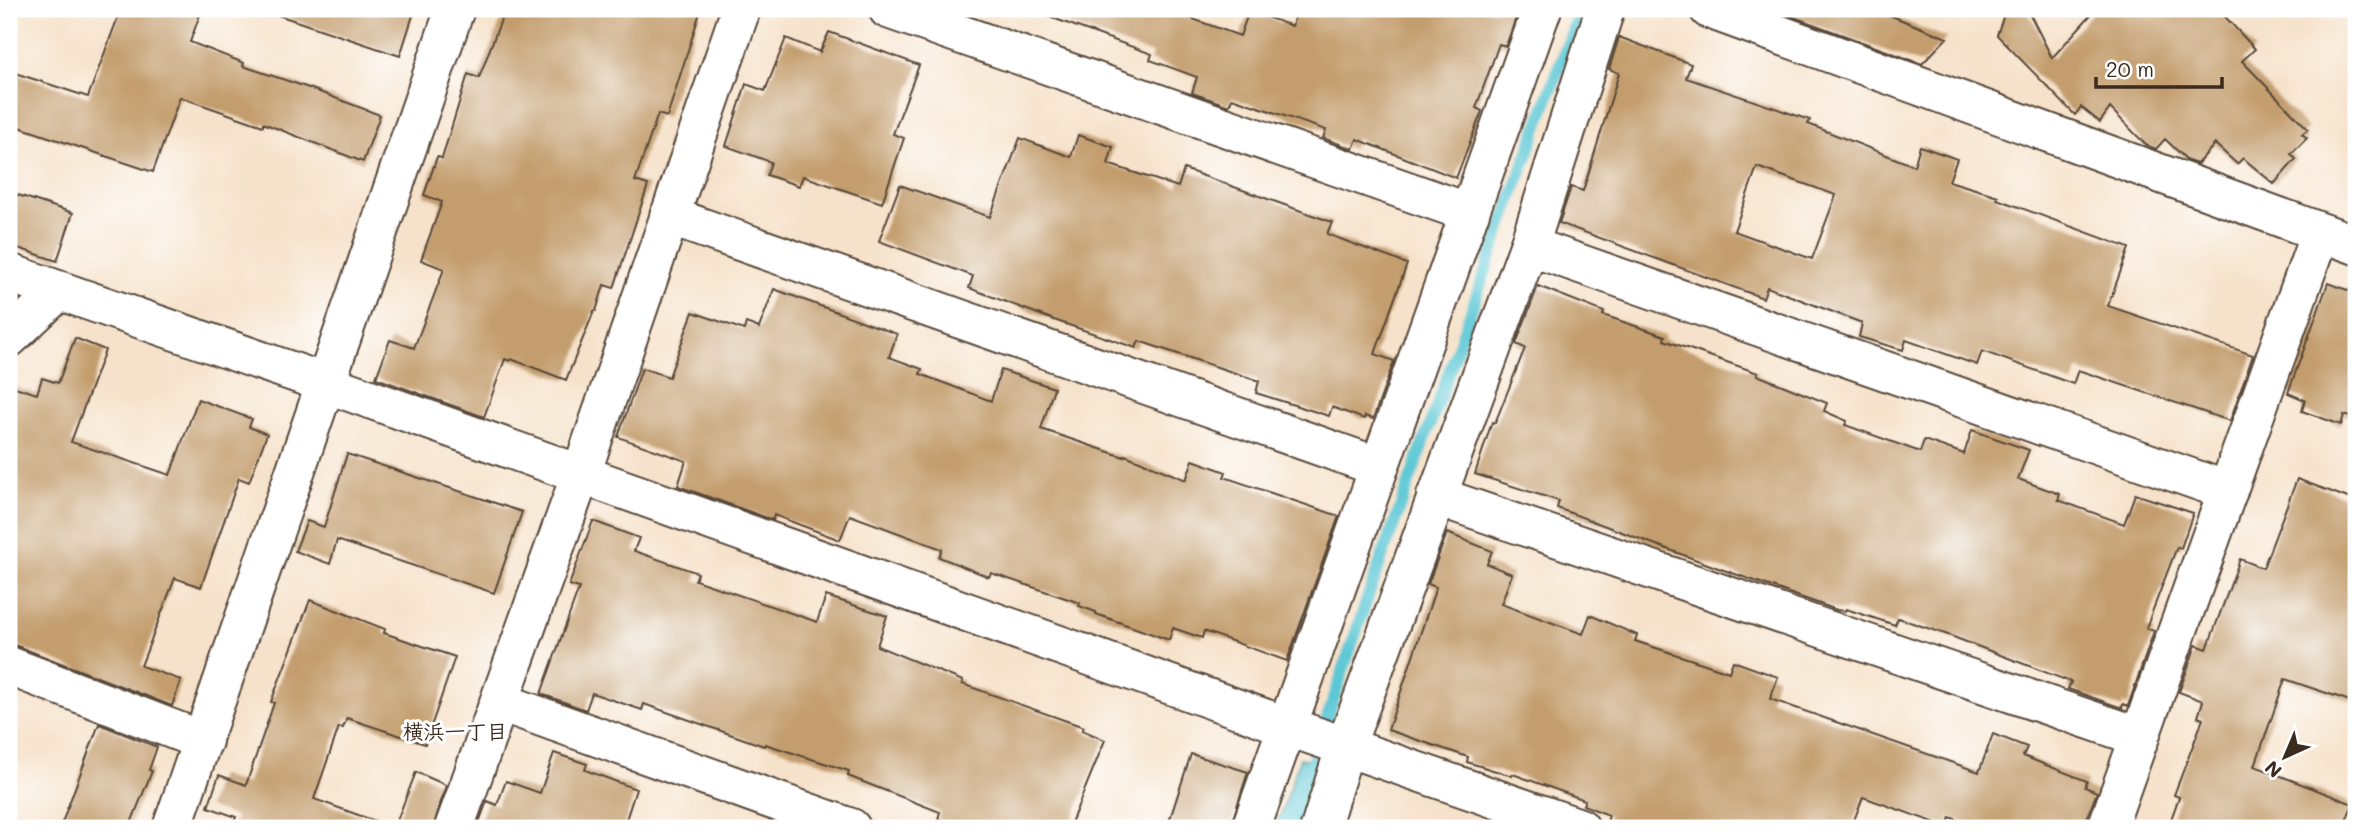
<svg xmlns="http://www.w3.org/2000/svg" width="2365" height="837" viewBox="0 0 2365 837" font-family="Mali,'Klee One',sans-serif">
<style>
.water{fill:#5dc8d5;stroke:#4c797a;stroke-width:2}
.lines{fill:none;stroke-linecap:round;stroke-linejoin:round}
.stream{stroke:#5dc8d5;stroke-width:12}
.building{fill:#c39d6d;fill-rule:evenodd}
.minor-casing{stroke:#574638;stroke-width:42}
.tertiary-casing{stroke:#574638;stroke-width:42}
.minor{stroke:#fff;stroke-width:38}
.tertiary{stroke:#fff;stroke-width:38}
.labels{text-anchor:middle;stroke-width:6;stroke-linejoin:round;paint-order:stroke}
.neighbourhood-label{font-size:21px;font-weight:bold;fill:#3b2a1e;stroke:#fff}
</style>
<rect width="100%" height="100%" fill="#fff"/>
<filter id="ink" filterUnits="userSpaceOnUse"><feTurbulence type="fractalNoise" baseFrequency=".0143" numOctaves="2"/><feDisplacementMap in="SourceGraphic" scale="14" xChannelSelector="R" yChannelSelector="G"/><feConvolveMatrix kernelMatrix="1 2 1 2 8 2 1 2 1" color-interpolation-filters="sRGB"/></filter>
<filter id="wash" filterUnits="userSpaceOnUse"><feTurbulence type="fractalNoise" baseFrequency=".00686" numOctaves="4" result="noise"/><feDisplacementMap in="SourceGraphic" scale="28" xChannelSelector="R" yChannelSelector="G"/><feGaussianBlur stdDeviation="1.57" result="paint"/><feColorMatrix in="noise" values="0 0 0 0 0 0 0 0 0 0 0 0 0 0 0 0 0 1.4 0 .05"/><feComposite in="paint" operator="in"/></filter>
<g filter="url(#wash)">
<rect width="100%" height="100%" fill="#f6e2ca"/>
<path class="water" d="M1300,758L1328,766L1307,828H1276Z"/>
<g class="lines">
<path class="stream" d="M1307,777L1371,588L1580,9"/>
</g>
<g id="blocks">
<path class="building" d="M121,9H202L190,42L244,63L243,66L309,88L380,115L363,162L263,123V126L180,97L153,172L10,124L9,71L88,97Z
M279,9H415L400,56L278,15Z
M505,9H701L667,117L658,114L635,181L648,185L614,288L604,285L596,311H594L566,380L511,359L510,361L505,359L484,417L376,378L390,340L414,348L444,269L421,260L442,202L424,195L437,157L442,158L468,74L479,78Z
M1040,9H1176V13L1240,36L1249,11L1292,26L1298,9H1519L1506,46L1499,44L1476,108L1482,111L1456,178L1357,139L1353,149L1323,138L1326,130L1232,98L1229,106L1192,93L1197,77L1150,60L1152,54L1039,13Z
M1780,9H1874L1947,38L1922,64L1780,12Z
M2006,9H2024L2032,18L2052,58L2096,9H2218L2255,49L2242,61L2308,129L2302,134L2307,138L2291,154L2296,159L2274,184L2243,158L2237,164L2215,144L2197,164L2188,161L2165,139L2156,149L2146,145L2110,108L2100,122L2081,107L2075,115L1997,35Z
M829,32L919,65L893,134L904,138L882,203L803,176L799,186L767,175L771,162L726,146L746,84L765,91L786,38L820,52Z
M1619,37L1691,64L1686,78L1810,120L1808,124L1914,166L1920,146L1957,159L1949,181L1998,196L1997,199L2129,248L2108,306L2253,355L2230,421L2078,370L2073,384L1982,351L1977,365L1906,340L1903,350L1859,337L1862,323L1767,287L1763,298L1559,223L1571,187L1583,191L1619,73L1609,69ZM1757,167L1836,195L1812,259L1734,231Z
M1078,135L1113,147L1108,164L1178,187L1184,169L1332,222L1327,234L1407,264L1375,354L1394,361L1373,419L1365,416L1364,419L1332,407L1329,416L1256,393L1259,381L1139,341L1136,348L1054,320L969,288L973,276L879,241L900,185L990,217L1020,138L1071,157Z
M9,192L73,213L57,261L9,245Z
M2328,283L2356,293V419L2344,415L2341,425L2302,411L2305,400L2288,393Z
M1538,286L1604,312L1603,315L1665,336L1664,340L1758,373L1757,375L1827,403L1824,411L1847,421L1845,425L1920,452L1924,440L1964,454L1972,430L2029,450L2018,479L2060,494L2058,500L2124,524L2135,494L2193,513L2181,548L2177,547L2146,628L2154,631L2128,706L2123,704L2122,708L2068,689L2071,682L1948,635L1898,618L1895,625L1846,609L1845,611L1837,610L1721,569L1557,508L1559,501L1475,474L1492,422L1495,423L1525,348L1516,344Z
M774,289L897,334L889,357L922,369L920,374L991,401L1001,370L1054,388L1041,429L1124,457L1125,455L1186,480L1193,460L1226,472L1224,477L1339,516L1287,661L1204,631L1202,638L1173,628L1169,640L1096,614V612L1079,606L1080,603L991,573L989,577L939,557L942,549L850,515L840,540L774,515L773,520L678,486L686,461L618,437L642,368L669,377L693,312L744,330L746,323L759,328Z
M75,338L105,350L71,442L170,475L198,399L252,419L249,427L267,434L249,482L239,478L201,587L175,578L141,666L181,680L172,706L17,646L9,645V385L37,394L42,378L58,383Z
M347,454L522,512L494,593L337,540L330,564L295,551L307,521L324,527Z
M2297,479L2356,501V703L2285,679L2255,766L2353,804L2343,828H2168L2179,797L2174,795L2203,719L2198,717L2203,701L2179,692L2196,645L2207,649L2240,559L2263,568Z
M593,521L639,538L634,551L698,573L695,580L817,622L826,596L887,616L877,646L963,681L962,684L1084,727L1082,730L1105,740L1069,828H967L938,819L940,812L848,776L849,771L765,744L764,746L644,704L642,710L592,693L586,710L541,694L579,588L569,585Z
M1447,533L1492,551L1487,564L1512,574L1501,604L1583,634L1590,615L1637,635L1635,641L1729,672L1733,661L1778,677L1770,699L1979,772L1993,734L2027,747L2023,756L2087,781L2085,787L2097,792L2083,828H1979L1950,817L1947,827L1863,797L1851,828H1626L1607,822L1609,815L1583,805L1585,800L1513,774L1512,776L1467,762L1468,757L1388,730L1436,587L1428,584Z
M310,600L385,629L384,633L455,657L425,744L347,718L343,728L339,727L314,799L383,824L382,828H231L236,817L208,807L219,775L246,785L274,703L271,702Z
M99,724L157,747L149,770L152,771L129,828H60Z
M554,753L587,764L585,770L636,789L625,823V828H477L487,801L497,805L506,781L540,793Z
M1191,754L1248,772L1230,828H1167Z
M416,772L446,785L433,828H394Z"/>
</g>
</g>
<g filter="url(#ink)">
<use href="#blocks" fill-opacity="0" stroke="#574638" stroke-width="2"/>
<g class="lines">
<g class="minor-casing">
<path id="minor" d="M888,9L1470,213
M1709,9L2356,245
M669,216L1379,467
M1529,246L2228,491
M9,273L325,383L1286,726L1580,828
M9,338L59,291
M1436,496L2140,737
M9,666L203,741
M500,702L851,828
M454,828L581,474L741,9
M1251,828L1542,9
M1320,828L1346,745L1529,246L1605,9
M2107,828L2320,233"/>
</g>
<g class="tertiary-casing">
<path id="tertiary" d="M172,828L455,9"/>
</g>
<use href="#minor" class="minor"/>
<use href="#tertiary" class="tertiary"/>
</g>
</g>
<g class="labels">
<g class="neighbourhood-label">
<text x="455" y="739">横浜一丁目</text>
</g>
</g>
<rect width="2365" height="837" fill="none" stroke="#fff" stroke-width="35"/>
<g transform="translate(2285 757) rotate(224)" stroke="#ffffff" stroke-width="5" paint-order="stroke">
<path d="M0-5L12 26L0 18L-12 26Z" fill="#3b2a1e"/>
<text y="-10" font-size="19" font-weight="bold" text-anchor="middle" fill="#3b2a1e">N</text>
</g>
<path d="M2096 77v10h126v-10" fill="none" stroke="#3b2a1e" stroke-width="3.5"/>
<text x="2106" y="77" font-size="21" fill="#3b2a1e" stroke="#ffffff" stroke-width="5" paint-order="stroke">20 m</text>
</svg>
